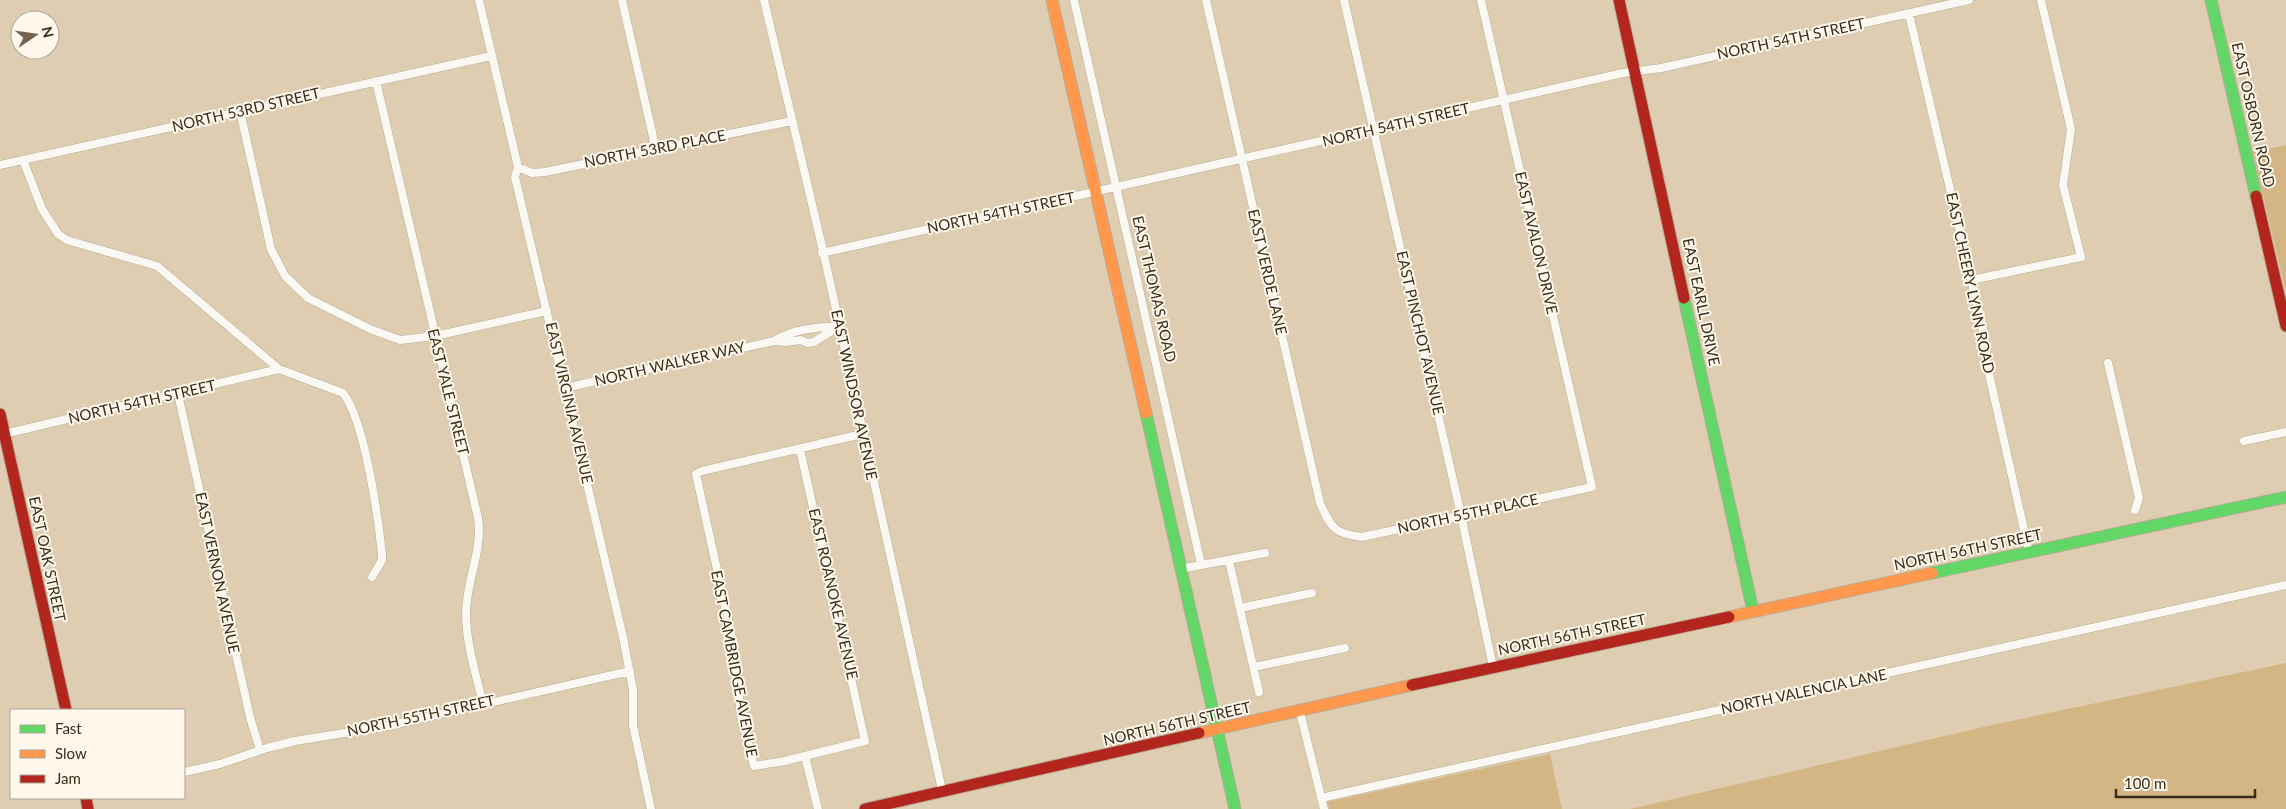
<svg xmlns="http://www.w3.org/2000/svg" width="2286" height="809" viewBox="0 0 2286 809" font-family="Lato,sans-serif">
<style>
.green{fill:#d4b685}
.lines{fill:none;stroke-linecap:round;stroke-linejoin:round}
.street-casing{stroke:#b9ab95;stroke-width:9}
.fast-casing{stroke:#b9ab95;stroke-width:13}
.slow-casing{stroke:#b9ab95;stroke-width:13}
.jam-casing{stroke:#b9ab95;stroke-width:13}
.street{stroke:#faf8f3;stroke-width:8}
.fast{stroke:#63d668;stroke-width:11}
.slow{stroke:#ff974d;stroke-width:11}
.jam{stroke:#b3261e;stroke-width:11}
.labels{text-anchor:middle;stroke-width:4;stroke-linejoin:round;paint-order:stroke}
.street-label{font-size:15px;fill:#3a2d18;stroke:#fdf7ec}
</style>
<rect width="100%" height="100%" fill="#decdb1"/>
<path class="green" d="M2286,145V293L2253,152Z
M2286,663V809H1630L1992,725Z
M1550,754L1562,809H1329L1327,802Z"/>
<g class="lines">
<g class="street-casing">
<path id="street" d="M479,0L518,167L515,177L623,637L633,690V725L651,809
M622,0L656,150
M764,0L824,255L942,790
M1074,0L1201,564
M1206,0L1320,503C1331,528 1335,534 1362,537L1592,487L1481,0
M1344,0L1461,515L1493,667
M1909,14L1984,334L1987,365L2029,552
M376,81L478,518C483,551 466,581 466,613C466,644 476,674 483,704
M240,111L271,249L285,276L308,298L370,329L400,340L435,336L547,311
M23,160L42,209L58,234L67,240L84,245L157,266L279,369L343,393C365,421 378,517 382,554V560L372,577
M0,165L491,56
M518,167L532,173L545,172L792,121
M822,253L1623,73L1661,68L1969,0
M1971,280L2081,257L2063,185L2071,129L2041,0
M774,341L786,342L801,340L807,343L814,342L838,327
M2108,363L2139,498L2135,510
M565,388L774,341C791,330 819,326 838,327
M178,394L250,717L260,750
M4,434L279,369
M2244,441L2286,432
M800,449L865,741L785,761L754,766L741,716L734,647L696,474L702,471L862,434
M1229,561L1259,692
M1180,569L1265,553
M1240,608L1312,593
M1254,667L1345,648
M1300,712L1324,809
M805,756L818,809
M184,772L220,764L267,748L295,741L388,726L630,671
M1321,798L2286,585"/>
</g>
<g class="fast-casing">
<path id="fast" d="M2211,0L2256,196
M1684,298L1753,611
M1146,413L1235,809
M1932,573L2286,497"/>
</g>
<g class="slow-casing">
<path id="slow" d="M1052,0L1146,413
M1729,617L1932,573
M1199,733L1412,685"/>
</g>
<g class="jam-casing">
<path id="jam" d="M1619,0L1684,298
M2256,196L2286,326
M0,414L66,710
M1412,685L1729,617
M86,798L88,809
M865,809L1199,733"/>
</g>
<use href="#street" class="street"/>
<use href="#fast" class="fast"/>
<use href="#slow" class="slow"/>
<use href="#jam" class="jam"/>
</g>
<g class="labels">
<g class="street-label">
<text transform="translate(1791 39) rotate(-12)" y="5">NORTH 54TH STREET</text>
<text transform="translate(246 110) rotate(-13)" y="5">NORTH 53RD STREET</text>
<text transform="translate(2253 115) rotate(77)" y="5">EAST OSBORN ROAD</text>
<text transform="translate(1396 125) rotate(-13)" y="5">NORTH 54TH STREET</text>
<text transform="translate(655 149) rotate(-11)" y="5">NORTH 53RD PLACE</text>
<text transform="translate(1001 213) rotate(-12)" y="5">NORTH 54TH STREET</text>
<text transform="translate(1536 243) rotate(77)" y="5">EAST AVALON DRIVE</text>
<text transform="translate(1267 272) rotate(77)" y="5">EAST VERDE LANE</text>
<text transform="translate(1970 283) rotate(78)" y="5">EAST CHEERY LYNN ROAD</text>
<text transform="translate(1154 289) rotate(77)" y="5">EAST THOMAS ROAD</text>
<text transform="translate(1701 302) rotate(78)" y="5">EAST EARLL DRIVE</text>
<text transform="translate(1420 333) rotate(77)" y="5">EAST PINCHOT AVENUE</text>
<text transform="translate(670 364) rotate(-13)" y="5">NORTH WALKER WAY</text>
<text transform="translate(448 392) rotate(76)" y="5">EAST YALE STREET</text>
<text transform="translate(854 395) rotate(78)" y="5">EAST WINDSOR AVENUE</text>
<text transform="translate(142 402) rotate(-13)" y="5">NORTH 54TH STREET</text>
<text transform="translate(569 403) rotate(77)" y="5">EAST VIRGINIA AVENUE</text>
<text transform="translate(1468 514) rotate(-12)" y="5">NORTH 55TH PLACE</text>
<text transform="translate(1968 550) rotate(-12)" y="5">NORTH 56TH STREET</text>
<text transform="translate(47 559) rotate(78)" y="5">EAST OAK STREET</text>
<text transform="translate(217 573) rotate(78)" y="5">EAST VERNON AVENUE</text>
<text transform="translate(833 594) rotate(77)" y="5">EAST ROANOKE AVENUE</text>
<text transform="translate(1572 635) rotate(-12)" y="5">NORTH 56TH STREET</text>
<text transform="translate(734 664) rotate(79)" y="5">EAST CAMBRIDGE AVENUE</text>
<text transform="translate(1804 692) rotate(-12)" y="5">NORTH VALENCIA LANE</text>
<text transform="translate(421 716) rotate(-12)" y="5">NORTH 55TH STREET</text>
<text transform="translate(1177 724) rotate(-13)" y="5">NORTH 56TH STREET</text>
</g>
</g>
<rect x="10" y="709" width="175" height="90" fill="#fdf7ec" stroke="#afa697"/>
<rect x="20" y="725" width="25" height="8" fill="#63d668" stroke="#afa697"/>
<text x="55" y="734" font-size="15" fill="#3a2d18">Fast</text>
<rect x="20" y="750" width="25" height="8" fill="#ff974d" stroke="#afa697"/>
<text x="55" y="759" font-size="15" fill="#3a2d18">Slow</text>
<rect x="20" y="775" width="25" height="8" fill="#b3261e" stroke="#afa697"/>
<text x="55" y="784" font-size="15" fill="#3a2d18">Jam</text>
<g transform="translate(35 35) rotate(77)"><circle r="24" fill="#fdf7ec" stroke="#afa697"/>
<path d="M0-4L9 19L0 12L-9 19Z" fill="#73654e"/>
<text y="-8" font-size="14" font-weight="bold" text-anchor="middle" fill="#3a2d18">N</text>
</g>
<path d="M2116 789v8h139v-8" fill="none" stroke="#3a2d18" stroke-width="2.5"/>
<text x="2124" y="789" font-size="15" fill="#3a2d18" stroke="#fdf7ec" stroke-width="4" paint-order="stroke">100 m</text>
</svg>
